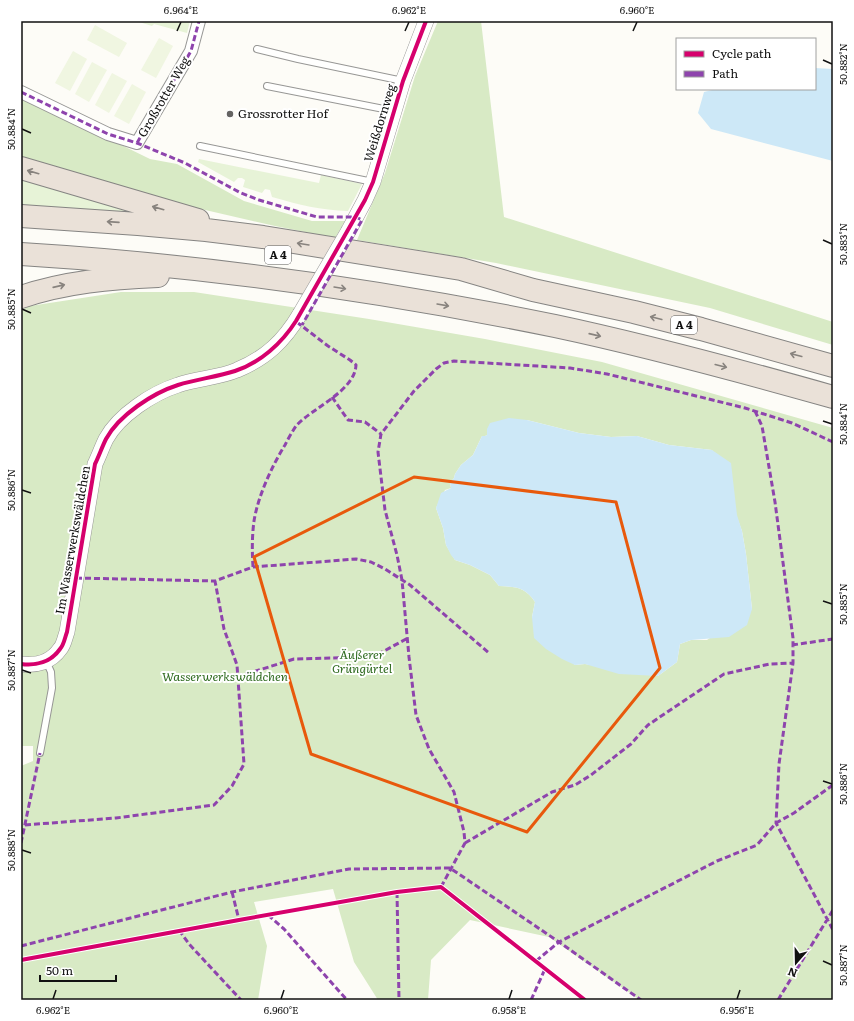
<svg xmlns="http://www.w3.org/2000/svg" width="854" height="1021" viewBox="0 0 854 1021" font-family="Literata,serif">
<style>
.green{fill:#e7f3d7}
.forest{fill:#d8eac5;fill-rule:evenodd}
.pitch{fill:#f0f6e1}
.water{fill:#cde8f7}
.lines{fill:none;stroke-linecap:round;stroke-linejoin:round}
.service-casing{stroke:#979795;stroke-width:8}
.minor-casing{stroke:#979795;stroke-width:14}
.tertiary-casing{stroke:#979795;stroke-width:16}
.motorway-casing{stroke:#858482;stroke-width:24}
.service{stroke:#fffffe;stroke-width:6}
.minor{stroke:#fffffe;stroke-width:12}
.tertiary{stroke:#fffffe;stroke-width:15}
.motorway{stroke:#eae1d8;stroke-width:22}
.tertiary-bridge-casing{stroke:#979795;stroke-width:16;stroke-linecap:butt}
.tertiary-bridge{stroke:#fffffe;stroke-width:15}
.quiet{stroke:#8e44ad;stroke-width:3;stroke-dasharray:6 3;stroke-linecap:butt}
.cycleway-casing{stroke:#fff;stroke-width:6}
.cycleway{stroke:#d6006c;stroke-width:4}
.oneway{stroke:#88837e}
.marked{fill:none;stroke:#e8590c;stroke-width:3;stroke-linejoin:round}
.ticks{fill:none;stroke:#111;stroke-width:1.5}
.poi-dot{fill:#646362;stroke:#fff;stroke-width:1.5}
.labels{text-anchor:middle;stroke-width:4;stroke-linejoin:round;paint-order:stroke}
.shield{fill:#fff;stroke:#585858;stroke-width:1}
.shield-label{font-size:11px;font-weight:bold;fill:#111}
.street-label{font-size:12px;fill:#111;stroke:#fff}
.poi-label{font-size:12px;fill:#111;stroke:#fff;text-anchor:start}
.park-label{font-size:12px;font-style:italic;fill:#2f6b1f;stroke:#fff}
.neatline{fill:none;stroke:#111;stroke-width:1.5}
.ticks-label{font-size:10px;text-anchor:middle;fill:#111}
</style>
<rect width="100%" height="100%" fill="#fdfcf7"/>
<path class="green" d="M136,21H190L187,33L154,24L152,26Z
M199,159L319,183L321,175L362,184L348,211C320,210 300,205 272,197L270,190L265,189L262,193L243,187L245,180L242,178H238L234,182L198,162Z
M21,178L142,212L143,217L21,209Z"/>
<path class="forest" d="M438,21H481L504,217L833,322V345L710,308L496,263L357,240L385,173L415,76Z
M21,96L150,159L177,164L244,201L312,221H345L335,238L275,226L175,203L21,157Z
M121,292H194L369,319L485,339L602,362L833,428V1000H640L549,937L470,920L431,960L428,1000H378L354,962L333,889L254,902L267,946L258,1000H21V766L33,761V746H21V310L30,306ZM527,420L579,433L611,437L637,436L669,445L712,450L742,531L746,554L752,609L707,640H691L680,644L677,662L658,676L585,664L575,665L532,617L535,602C525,587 516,587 499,586L490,575L470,565L455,560L446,545L443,528L436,508L445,490L451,488L450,483L454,478L455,474L461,465L473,455L482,436H485Z"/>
<path class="pitch" d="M95,25L127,43L119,57L87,40Z
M159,38L173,46L156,78L141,70Z
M73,51L87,59L70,91L55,83Z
M92,62L107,70L89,102L75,94Z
M112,73L127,81L109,113L95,105Z
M132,84L146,92L129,124L114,116Z"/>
<path class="water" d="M815,68L833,69V161L711,129L698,113L704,92L716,89H815Z
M509,418L527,420L579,433L611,437L637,436L669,445L712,450L731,463L737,515L742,531L746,554L752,609L747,625L729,637L691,640L680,644L677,662L658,676L619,674L585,664L575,665L562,659L546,649L534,638L532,617L535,602C525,587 516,587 499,586L490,575L470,565L455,560L451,555L446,545L443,528L436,508L441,493L451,488L450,483L454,478L455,474L461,465L473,455L482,436H485L487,435V429L490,423Z"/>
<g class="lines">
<g class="service-casing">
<path id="service" d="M257,49L298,59L403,81
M267,86L394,111
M200,146L373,182
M40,753L52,688L51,672L46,661"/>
</g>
<g class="minor-casing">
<path id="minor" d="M21,92L108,134L137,143L191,51L199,21"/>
</g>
<g class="tertiary-casing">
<path id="tertiary" d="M349,230L365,200L373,182L403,81L426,21
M21,664C36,666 51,662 60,649C64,645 65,637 67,632L95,464C99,456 102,447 106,439C119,415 153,393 178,385C197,378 219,378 237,370C266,358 284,341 300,314"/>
</g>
<g class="motorway-casing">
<path id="motorway" d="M21,168L198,220
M21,216L138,224L206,230L263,237L461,269L533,290L634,312L701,329L833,366
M21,254C201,265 379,290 555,326C649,346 741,371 833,397
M21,297C65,282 111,278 158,276"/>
</g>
<use href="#service" class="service"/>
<use href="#minor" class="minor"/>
<use href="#tertiary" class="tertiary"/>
<use href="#motorway" class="motorway"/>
<g class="tertiary-bridge-casing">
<path id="tertiary-bridge" d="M300,314L349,230"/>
</g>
<use href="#tertiary-bridge" class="tertiary-bridge"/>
<path class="quiet" d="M21,92L108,134L137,143L185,163L241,193L259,200L317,217H356L362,220L302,325
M137,143L191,51L199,21
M332,397L348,420L365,422L381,434
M755,411L762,426L775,502L793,638V663
M253,567C252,551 252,536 254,521C258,496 272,466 285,445C288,439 292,432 296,426C312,408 355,391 356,365L350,360L328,346L298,323
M76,578L215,581
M792,645L833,639
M237,677L294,659L373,657L408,638
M25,825L116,818L214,805L232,786L244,764L237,665L224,629L215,581L253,567L356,559L371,562L385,569L410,585L489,653
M21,843L40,753
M465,843L552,792L575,785L591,775L631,744L648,725L724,674L770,664L793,663L779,764L776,823L833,930
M441,887L465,843L464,832L454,792L429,749L416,715L409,657L402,580L397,555L385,510L378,452L381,434L414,391L436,369L444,363L454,361L570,368L607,374L745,408L792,423L833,442
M232,892L239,920
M397,892L399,1000
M268,915L284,929L347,1000
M179,930L189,944L241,1000
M21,946L232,892L349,869L450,868L559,942L641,1000
M536,961L559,942L717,861L757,845L776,823L794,813L833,785
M531,1000L545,969
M778,1000L833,910"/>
<g class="cycleway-casing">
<path id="cycleway" d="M21,664C36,666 51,662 60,649C64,645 65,637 67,632L95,464C99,456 102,447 106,439C119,415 153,393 178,385C197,379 217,377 235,371C260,363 282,343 296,321L365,200L373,182L403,81L426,21
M21,960L239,920L397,892L441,887L585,1000"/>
</g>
<use href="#cycleway" class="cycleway"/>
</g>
<defs><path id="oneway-shaft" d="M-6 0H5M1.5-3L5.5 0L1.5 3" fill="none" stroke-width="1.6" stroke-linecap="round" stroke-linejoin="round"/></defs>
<g class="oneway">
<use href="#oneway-shaft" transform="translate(33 172) rotate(-164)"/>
<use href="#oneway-shaft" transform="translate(158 208) rotate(-164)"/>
<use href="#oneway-shaft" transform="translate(113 222) rotate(-176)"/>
<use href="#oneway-shaft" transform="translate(303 244) rotate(-171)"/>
<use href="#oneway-shaft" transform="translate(59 286) rotate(-13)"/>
<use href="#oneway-shaft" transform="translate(340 288) rotate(9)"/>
<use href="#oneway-shaft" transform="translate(443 305) rotate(10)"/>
<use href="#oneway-shaft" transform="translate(656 318) rotate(-166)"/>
<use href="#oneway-shaft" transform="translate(595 335) rotate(13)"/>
<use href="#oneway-shaft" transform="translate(796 355) rotate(-165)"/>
<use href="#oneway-shaft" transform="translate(721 366) rotate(14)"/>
</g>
<path class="marked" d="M414,477L616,502L660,668L527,832L311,754L254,557Z"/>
<path class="ticks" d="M177,31L181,22M405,31L409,22M633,31L637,22M823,60L832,64M22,129L31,133M823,240L832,244M22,309L31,313M823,421L832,424M22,490L31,493M823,601L832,604M22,670L31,673M823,781L832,784M22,850L31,853M823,961L832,965M53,999L56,990M281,999L284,990M509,999L512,990M737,999L740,990"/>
<circle class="poi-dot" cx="230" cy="114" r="4"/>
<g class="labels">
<g class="shield">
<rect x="265" y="246" width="26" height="18" rx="3"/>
<rect x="671" y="316" width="26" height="18" rx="3"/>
</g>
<g class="shield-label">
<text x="278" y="259">A 4</text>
<text x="684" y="329">A 4</text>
</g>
<g class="street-label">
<text transform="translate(164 97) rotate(-60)" y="4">Großrotter Weg</text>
<text transform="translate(380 123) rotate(-73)" y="4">Weißdornweg</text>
<text transform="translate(73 540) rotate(-80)" y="4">Im Wasserwerkswäldchen</text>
</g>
<g class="poi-label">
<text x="238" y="118">Grossrotter Hof</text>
</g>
<g class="park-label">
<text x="362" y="659">Äußerer<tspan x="362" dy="14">Grüngürtel</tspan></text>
<text x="225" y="681">Wasserwerkswäldchen</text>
</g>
</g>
<rect width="854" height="1021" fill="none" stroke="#ffffff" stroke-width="44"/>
<rect x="676" y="38" width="140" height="52" fill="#ffffff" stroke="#a0a0a0"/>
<rect x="684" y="51" width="20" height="6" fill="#d6006c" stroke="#a0a0a0"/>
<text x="712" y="58" font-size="12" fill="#111111">Cycle path</text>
<rect x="684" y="71" width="20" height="6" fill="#8e44ad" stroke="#a0a0a0"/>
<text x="712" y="78" font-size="12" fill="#111111">Path</text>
<g transform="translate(796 963) rotate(200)" stroke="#ffffff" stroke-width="3" paint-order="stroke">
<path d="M0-3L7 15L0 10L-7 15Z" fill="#111111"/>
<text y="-6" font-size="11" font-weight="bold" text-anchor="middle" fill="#111111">N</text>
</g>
<path d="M40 975v6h76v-6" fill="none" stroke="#111111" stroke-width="2"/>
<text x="46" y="975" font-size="12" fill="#111111" stroke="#ffffff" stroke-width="3" paint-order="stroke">50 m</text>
<rect x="22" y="22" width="810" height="977" class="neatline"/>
<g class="ticks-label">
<text x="181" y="14">6.964°E</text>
<text x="409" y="14">6.962°E</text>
<text x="637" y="14">6.960°E</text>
<text transform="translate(843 64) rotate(-90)" y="4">50.882°N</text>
<text transform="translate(11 129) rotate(-90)" y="4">50.884°N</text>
<text transform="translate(843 244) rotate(-90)" y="4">50.883°N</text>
<text transform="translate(11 309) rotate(-90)" y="4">50.885°N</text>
<text transform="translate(843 424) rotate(-90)" y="4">50.884°N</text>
<text transform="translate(11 490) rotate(-90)" y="4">50.886°N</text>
<text transform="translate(843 604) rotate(-90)" y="4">50.885°N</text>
<text transform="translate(11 670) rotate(-90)" y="4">50.887°N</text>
<text transform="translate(843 784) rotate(-90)" y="4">50.886°N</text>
<text transform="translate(11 850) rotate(-90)" y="4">50.888°N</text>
<text transform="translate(843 965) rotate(-90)" y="4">50.887°N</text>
<text x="53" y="1014">6.962°E</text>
<text x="281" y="1014">6.960°E</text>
<text x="509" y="1014">6.958°E</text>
<text x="737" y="1014">6.956°E</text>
</g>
</svg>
